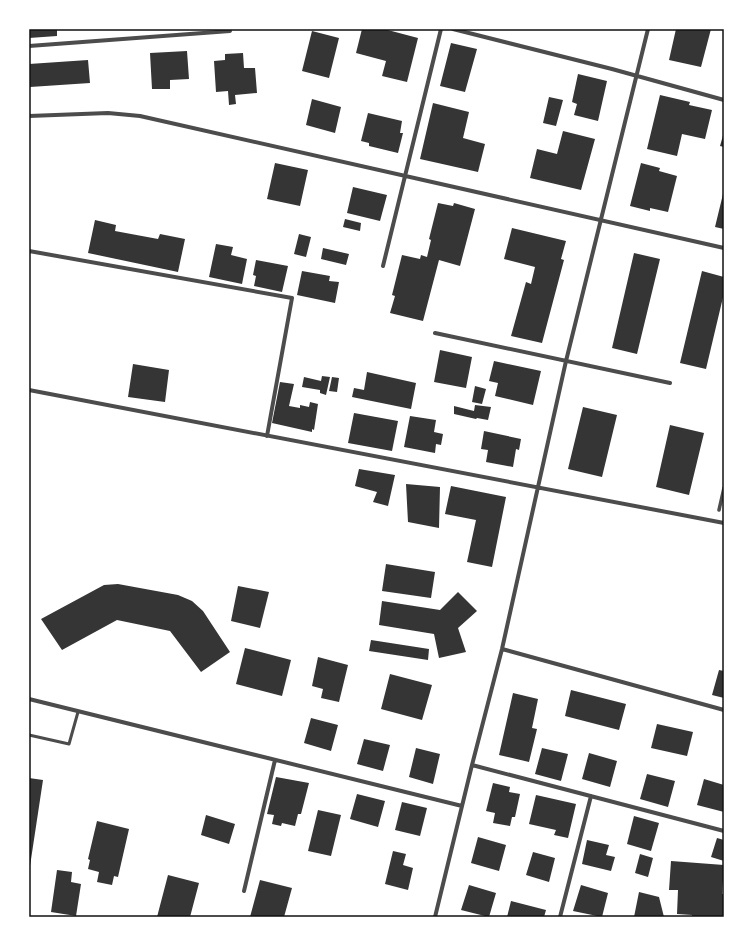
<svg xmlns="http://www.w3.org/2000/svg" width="753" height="946" viewBox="0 0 753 946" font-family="Raleway,sans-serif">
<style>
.building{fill:#353535}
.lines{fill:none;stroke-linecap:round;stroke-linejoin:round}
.service{stroke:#4c4c4c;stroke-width:3}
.pedestrian{stroke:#4c4c4c;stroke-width:3.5}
.minor{stroke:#4c4c4c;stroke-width:4}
.neatline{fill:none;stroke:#111;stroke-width:1.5}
</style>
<rect width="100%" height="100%" fill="#fff"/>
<path class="building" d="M29,29H57V36L29,38Z
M362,29H384L418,38L407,82L382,76L386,61L356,53Z
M676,29H711L701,67L669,60Z
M312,31L339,38L329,78L302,71Z
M451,43L477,49L465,92L440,86Z
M187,51L189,79L170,80V89H152L150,53Z
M243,53L244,68H255L257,93L235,95L236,104L229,105L228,91L216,92L214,61L225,60V54Z
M88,60L90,83L30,87L29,64Z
M578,74L607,81L598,121L574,115L577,104L572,102Z
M660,95L690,102L689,105L712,110L705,139L682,134L677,156L647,149Z
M549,97L563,100L556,126L543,123Z
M312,99L341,107L335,133L306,125Z
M433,103L469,112L463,138L485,144L478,172L420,159Z
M368,113L402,121L400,133H403L398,153L369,146V143L361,141Z
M563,131L595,139L581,190L530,178L537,149L557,154Z
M724,132V147L720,146Z
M275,163L308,170L300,206L267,199Z
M641,163L660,168L659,171L677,176L668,212L650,208V211L630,206Z
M353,187L387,195L380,221L347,213Z
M723,194H724V229L715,227Z
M438,203L453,206L454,203L475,209L460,266L439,260L423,321L390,313L395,296L392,295L402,255L420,259L421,255L427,257L431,240L429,239Z
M345,219L361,223L360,231L343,227Z
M95,220L116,225L115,231L158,239L160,234L185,239L178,272L88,253Z
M512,228L566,241L561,259L564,260L542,343L511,336L526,282L531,284L535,267L504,259Z
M299,234L311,237L306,257L294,254Z
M216,244L233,247L231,255L247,259L242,284L209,277Z
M323,248L349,254L346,265L321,259Z
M634,253L660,259L637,354L612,348Z
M256,260L288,266L282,292L254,286L256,276L253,275Z
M302,271L330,276L329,281L339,282L335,303L297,295Z
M702,271L724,277V293L706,369L680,363Z
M440,350L472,357L466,388L434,382Z
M494,361L541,371L533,405L495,396L498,383L489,381Z
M133,364L169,370L165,402L128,397Z
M367,372L416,383L411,409L352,397L354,388L364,390Z
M322,376L330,377L326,395L320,393V390L302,387L304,377L321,381Z
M332,377L339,378L337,392L329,391Z
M280,382L294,384L289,406L300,408V405L309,407L310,402L318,404L314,430L312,429V432L272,423Z
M475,386L486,389L482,404L472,402Z
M475,405L491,407L488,420L477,418L476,419L454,414V406L474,411Z
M583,407L617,415L602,477L568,469Z
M354,413L398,421L392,451L348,443Z
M410,416L436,420L434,432L443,434L441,445L436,444L435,453L404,447Z
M670,425L704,433L689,495L656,487Z
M484,431L521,439L519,450L516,449L513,467L486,462L488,450L481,449Z
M359,469L395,475L388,506L373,502L377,492L355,486Z
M406,484L440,487L439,528L408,522Z
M451,486L506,497L492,567L467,562L476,520L445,514Z
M386,564L435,572L431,598L382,591Z
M118,584L178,595L192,601L203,611L230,652L201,672L170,631L117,620L62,650L41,619L104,585Z
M238,586L269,592L260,628L231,621Z
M458,592L477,611L458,628L466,652L439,658L434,634L379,625L382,601L440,610Z
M371,640L429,649L428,660L369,651Z
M245,648L291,660L282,696L236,684Z
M318,657L348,665L339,702L321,698L323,689L312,686Z
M719,670L724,671V698L712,695Z
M390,674L432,685L422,720L381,709Z
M571,690L626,704L619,730L565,716Z
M513,693L538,699L532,728L537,729L529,762L499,755Z
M311,718L338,725L331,751L304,743Z
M657,724L693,732L687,756L651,748Z
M364,739L390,745L383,771L357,764Z
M416,748L440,754L433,784L409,777Z
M542,748L568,754L561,781L535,774Z
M589,753L617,761L610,787L582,779Z
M647,774L675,781L668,807L640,799Z
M276,777L309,783L301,814H298L295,826L282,823L281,826L272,824L274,815L267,814Z
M29,778L43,780L30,866H29Z
M704,779L724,785V812L697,805Z
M493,783L510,787L509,792L520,794L515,817H512L510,826L493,823L495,813L486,811Z
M357,794L385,801L378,827L350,819Z
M536,795L576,804L568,838L554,835L556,830L529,824Z
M402,802L427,808L420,836L395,830Z
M318,810L341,815L331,856L308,851Z
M206,815L235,824L229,844L201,835Z
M634,816L659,823L651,851L627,844Z
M97,821L129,829L118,877L114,876L112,885L97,882L99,872L88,869L90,860L88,859Z
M478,837L506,845L499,871L471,863Z
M717,838L724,840V861L711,857Z
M587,840L609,845L606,855L615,857L611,871L582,864Z
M393,851L406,854L403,865L413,868L408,890L385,884Z
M533,852L555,858L549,882L526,875Z
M640,854L653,858L648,877L635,873Z
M671,861L724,865L722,894H724V917H692V915L677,914L678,890H669Z
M57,870L72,872L71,882L81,884L76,916L51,912Z
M168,875L199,883L190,917H157Z
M260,880L292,888L284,917H250Z
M469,885L496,893L489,917L461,910Z
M581,885L608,893L602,917L573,911Z
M639,892L659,897L664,917H634Z
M511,901L546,910L544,917H507Z"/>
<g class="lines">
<path class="service" d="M29,735L69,744L78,712"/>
<path class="pedestrian" d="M719,510L724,488"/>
<path class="minor" d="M453,29L612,69L724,100
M29,46L230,31
M29,116L108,113L140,116L724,248
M29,251L292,298L267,436
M383,266L441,29
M435,333L670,383
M29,390L724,523
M502,649L724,710
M29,699L462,806
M472,765L724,831
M244,891L275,760
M435,917L472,765L502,649L566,361L648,29
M560,917L591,796"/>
</g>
<rect width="753" height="946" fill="none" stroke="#ffffff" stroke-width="60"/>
<rect x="30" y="30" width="693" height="886" class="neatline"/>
</svg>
